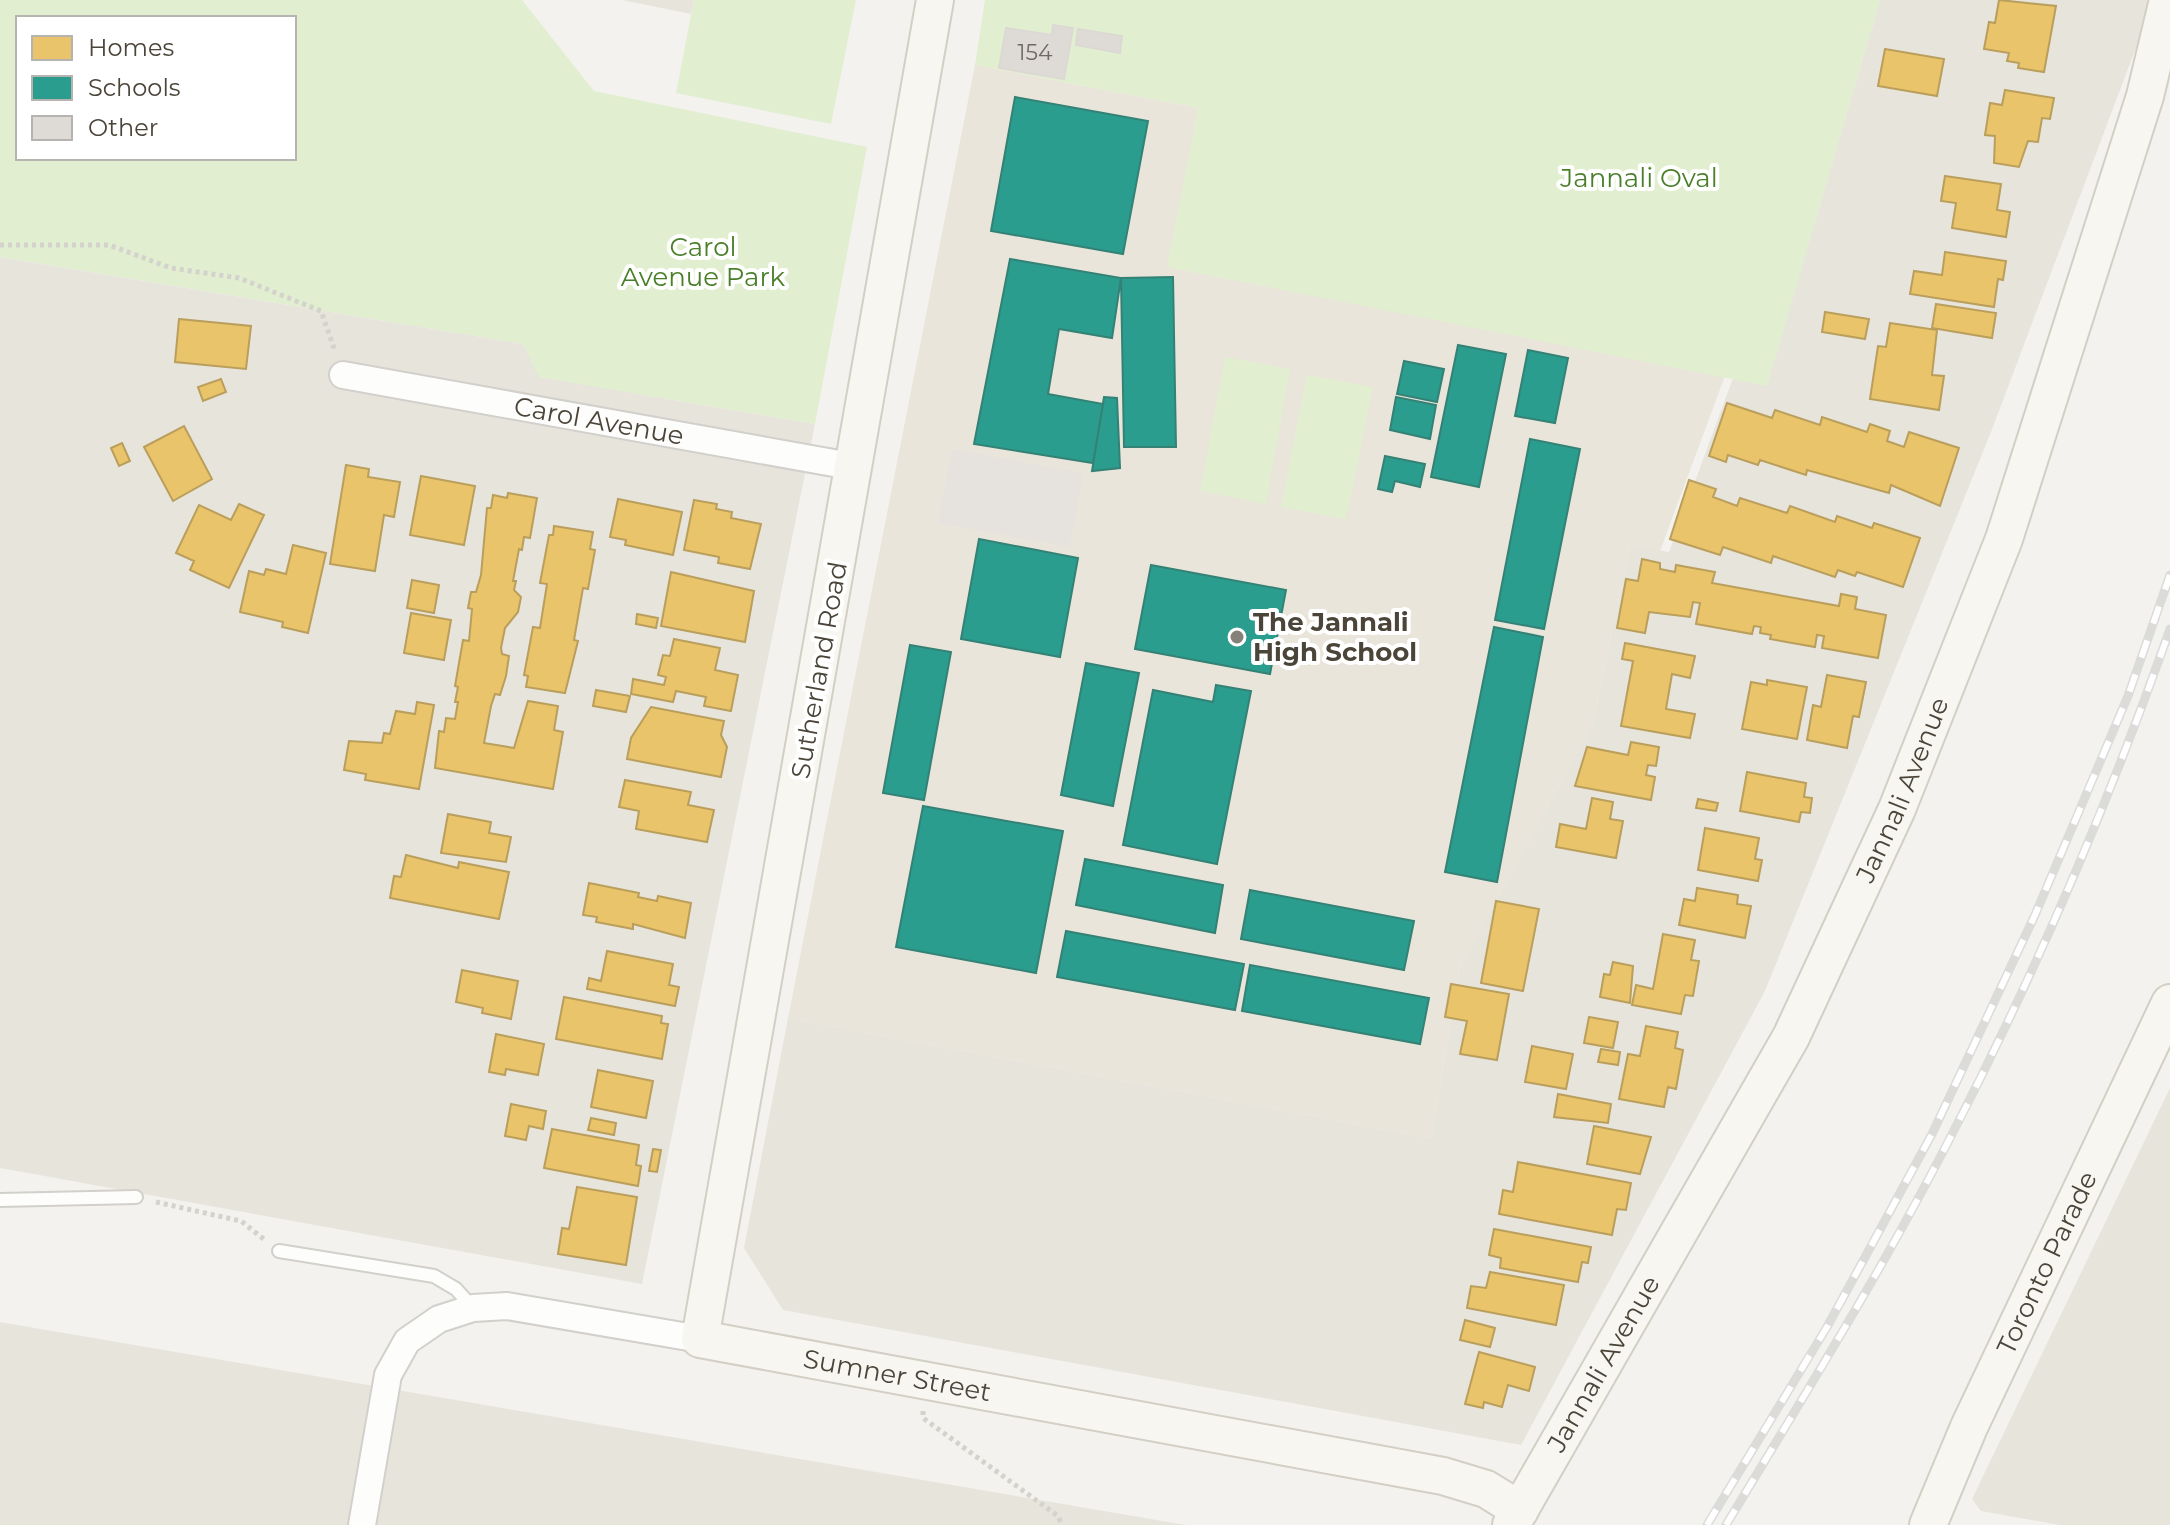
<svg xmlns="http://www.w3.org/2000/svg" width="2170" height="1525" viewBox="0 0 2170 1525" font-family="Montserrat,sans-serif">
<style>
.residential{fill:#e7e4dc}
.education{fill:#eae5da}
.green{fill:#e1eecf;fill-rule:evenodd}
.parking{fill:#e6e3df}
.homes{fill:#e9c46a;stroke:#ba9e5b;stroke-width:2}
.schools{fill:#2a9d8f;stroke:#348275;stroke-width:2}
.building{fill:#dedbd6;stroke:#dcd9d4;stroke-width:2}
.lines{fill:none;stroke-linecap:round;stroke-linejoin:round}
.lane-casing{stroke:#d2d0cb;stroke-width:16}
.street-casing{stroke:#d2d0cb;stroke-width:30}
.secondary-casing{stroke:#d3cfc5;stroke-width:40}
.path{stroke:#d3d2cc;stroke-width:5;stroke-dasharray:4 4;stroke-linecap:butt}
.lane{stroke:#fdfdfc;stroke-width:12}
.street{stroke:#fdfdfc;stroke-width:26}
.secondary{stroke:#f7f6f1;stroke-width:36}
.rail-casing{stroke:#dbdbda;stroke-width:9}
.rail{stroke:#fff;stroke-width:6;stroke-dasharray:18;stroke-linecap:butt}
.poi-dot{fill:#868178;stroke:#fff;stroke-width:3}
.labels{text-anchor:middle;stroke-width:8;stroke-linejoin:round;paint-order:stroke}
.number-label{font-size:22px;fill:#706a61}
.park-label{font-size:26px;fill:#4a7f2a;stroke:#fff}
.street-label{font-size:26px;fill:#4b4439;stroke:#fff}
.poi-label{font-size:26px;font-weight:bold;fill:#4b4439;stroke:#fff;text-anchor:start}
</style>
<rect width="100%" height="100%" fill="#f4f2ee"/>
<path class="residential" d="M622,0H694L691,14Z
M1880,0H2154L1991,432L1765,991L1521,1445L783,1310L744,1248L788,1018L1431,1138L1460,966L1593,723L1630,545L1669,552L1733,378L1767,385Z
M0,257L523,344L540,377L815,424L642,1284L0,1168Z
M2170,1088V1525H2060L1981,1511L1972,1499Z
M0,1322L1186,1525H0Z"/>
<path class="education" d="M975,65L1198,108L1168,267L1725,376L1660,551L1630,545L1593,723L1460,966L1431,1138L788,1018Z"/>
<path class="green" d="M0,0H522L594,91L867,147L815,424L539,377L523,344L0,257ZM18,18H294V158H18Z
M694,0H856L831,124L676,93Z
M985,0H1880L1767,386L1167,267L1198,108L975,65Z
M1225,357L1290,369L1266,504L1200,491Z
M1307,375L1373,387L1346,519L1281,507Z"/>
<path class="parking" d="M952,449L1083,473L1070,547L938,523Z"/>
<path class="homes" d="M1999,0L2056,6L2044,72L2018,68L2019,63L2007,61L2009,53L1984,49L1989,22L1995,23Z
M1885,49L1944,59L1937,96L1878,86Z
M2005,90L2054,98L2050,119L2042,118L2038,142L2028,141L2019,167L1994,163L1995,136L1985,135L1990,103L2002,105Z
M1945,176L2001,184L1997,210L2010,212L2006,237L1952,228L1956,203L1941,201Z
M1945,252L2006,261L2003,280L1998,279L1994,307L1910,294L1914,271L1942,275Z
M1936,304L1996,313L1992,338L1932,328Z
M1825,312L1869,319L1865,339L1822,332Z
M179,319L251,326L246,369L175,362Z
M1890,323L1937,330L1932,375L1944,376L1939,410L1870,399L1878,346L1886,347Z
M221,379L226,392L203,401L198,387Z
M1727,403L1772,418L1775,410L1820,425L1822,417L1867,432L1870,424L1890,431L1887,441L1904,447L1909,432L1959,448L1940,506L1891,485L1889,493L1807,470L1806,475L1760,460L1758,465L1728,455L1726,462L1709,456Z
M184,426L212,479L173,501L144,447Z
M122,443L130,461L119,466L111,448Z
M346,465L369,469L368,477L400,482L394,517L384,515L375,571L330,564Z
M421,476L475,486L464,545L410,535Z
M1689,480L1716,489L1713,497L1737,506L1740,498L1787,513L1790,506L1835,522L1837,516L1872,528L1874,523L1920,538L1903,587L1857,572L1855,576L1838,570L1835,577L1773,556L1771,563L1723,547L1720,555L1670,539Z
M508,493L537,498L530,538L524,537L522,550L519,549L513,581H516L514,590L521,597L518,612L505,628L501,648L502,654L509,656L506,676L500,695L495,694L491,706L484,743L514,748L528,701L558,706L554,730L563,732L553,789L435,768L439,731L444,732L446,718L455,719L458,702H455L458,687L455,686L463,640L469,641L472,609L468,608L471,592H476L481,575L487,508H491L493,495L507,498Z
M618,499L682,512L673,555L625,545L626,540L610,537Z
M694,500L717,504L716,509L732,512L731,518L761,524L750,569L718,563L719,557L684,550Z
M239,504L264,515L229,588L190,570L194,561L176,553L199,505L231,520Z
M554,526L593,532L590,549L595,550L588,589L583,588L574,640L578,641L565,693L526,687L528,676L524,675L533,627L540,628L547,584L540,583L549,535H553Z
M293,545L326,553L308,633L282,627L283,622L240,612L249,571L264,575L266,569L286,574Z
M1642,559L1660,563V569L1675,572L1676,565L1715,572L1712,583L1839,606L1841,594L1857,597L1855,609L1886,615L1878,658L1822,648L1824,636L1817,635L1815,647L1770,639L1771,635L1760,633L1761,627L1754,626L1752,634L1696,624L1700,603L1693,602L1690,617L1649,612L1645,633L1617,628L1626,579L1638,581Z
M671,572L754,591L745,642L661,626Z
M412,580L439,585L434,613L407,608Z
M411,613L451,620L444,660L404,653Z
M637,614L658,618L656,628L636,624Z
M674,639L720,648L715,670L738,675L731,711L704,706L706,697L676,691L673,702L631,694L633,679L664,685L666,677L658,675L663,655L670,656Z
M1625,643L1695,656L1690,678L1672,674L1666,709L1695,714L1690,738L1621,726L1633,661L1622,659Z
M1827,675L1866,682L1859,717L1853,716L1847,748L1807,740L1813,705L1821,707Z
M1767,680L1807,687L1797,739L1742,729L1751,682L1767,685Z
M596,690L630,696L626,712L593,706Z
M417,702L434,705L419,789L365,780L366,774L344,770L349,741L382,743L384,733L390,734L396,711L415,714Z
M651,707L724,721L721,735L727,747L721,777L627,759L631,738Z
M1631,742L1659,747L1656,766L1648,765L1646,775L1655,777L1651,800L1575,786L1587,747L1628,755Z
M1747,772L1806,783L1804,797L1812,798L1810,813L1801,812L1799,822L1740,811Z
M625,780L691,792L688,805L714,810L707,842L636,829L639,811L619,807Z
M1592,798L1613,802L1610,819L1623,821L1616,858L1556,847L1560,824L1586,829Z
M1698,799L1718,803L1716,811L1696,808Z
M448,814L491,822L489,833L511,837L506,862L441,853Z
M1705,828L1759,838L1755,859L1762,860L1758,881L1698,870Z
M406,855L458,868L459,862L509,872L499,919L390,898L394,876L401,877Z
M589,883L639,893L638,897L657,901L658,896L691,903L685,938L633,924V929L596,922L597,917L583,915Z
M1697,888L1738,895L1737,904L1751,906L1745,938L1679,925L1684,899L1695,901Z
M1496,901L1539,909L1523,991L1481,983Z
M1663,934L1695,940L1691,960L1699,961L1693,996L1685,995L1681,1014L1632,1005L1636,985L1653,989Z
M607,951L673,964L669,985L679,987L675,1006L587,989L589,978L601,981Z
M1613,962L1633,966L1630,1003L1600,997L1604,974L1610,975Z
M462,970L518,981L511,1019L482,1013L483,1008L456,1002Z
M1451,984L1509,994L1497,1060L1460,1054L1467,1021L1445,1017Z
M564,997L662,1016L661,1023L668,1024L662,1059L556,1039Z
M1589,1017L1618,1022L1613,1048L1584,1043Z
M1646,1026L1678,1032L1675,1048L1683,1050L1676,1089L1668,1087L1664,1107L1619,1099L1628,1054L1640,1056Z
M496,1034L544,1044L538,1075L506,1069L505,1075L489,1072Z
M1532,1046L1573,1054L1566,1089L1525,1082Z
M1601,1049L1620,1052L1618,1065L1598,1062Z
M598,1070L653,1081L646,1118L591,1107Z
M1558,1094L1611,1104L1608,1123L1554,1117Z
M511,1104L546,1111L543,1129L529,1126L526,1140L505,1136Z
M591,1118L616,1123L614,1135L588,1130Z
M1594,1126L1651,1137L1640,1174L1587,1164Z
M552,1129L639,1145L636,1165L641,1166L638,1186L544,1168Z
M653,1149L661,1150L657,1172L649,1171Z
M1518,1162L1631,1183L1626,1210L1617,1209L1612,1235L1499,1214L1503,1190L1513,1192Z
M577,1187L637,1197L626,1265L558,1254L562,1228L569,1229Z
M1494,1229L1591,1247L1588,1263L1582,1262L1578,1282L1500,1268L1501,1258L1489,1255Z
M1490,1272L1564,1285L1556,1325L1467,1308L1471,1286L1486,1288Z
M1465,1320L1495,1328L1490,1347L1460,1340Z
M1479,1352L1535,1367L1529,1391L1508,1385L1502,1407L1484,1402L1483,1408L1465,1404Z"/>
<path class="schools" d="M1015,97L1148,121L1123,254L991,231Z
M1010,259L1121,278L1112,338L1059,329L1048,394L1103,404L1093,463L974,444Z
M1173,277L1176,447H1124L1121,278Z
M1458,345L1506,354L1479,487L1431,477Z
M1528,350L1568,358L1555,423L1515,416Z
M1404,361L1444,369L1437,402L1397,394Z
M1104,397L1117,398L1120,468L1092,471Z
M1396,397L1436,405L1430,439L1390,430Z
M1530,439L1580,449L1544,629L1495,620Z
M1385,456L1425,464L1420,487L1395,481L1392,492L1378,489Z
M979,539L1078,558L1060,657L961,639Z
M1151,565L1286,590L1270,674L1135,649Z
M1494,627L1543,637L1497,882L1445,872Z
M910,645L951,652L924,800L883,793Z
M1086,663L1139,673L1113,806L1061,795Z
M1216,685L1251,691L1217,864L1123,845L1153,690L1213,702Z
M923,806L1063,831L1036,973L896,947Z
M1085,859L1223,885L1215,933L1076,905Z
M1250,890L1414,921L1404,970L1241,939Z
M1066,931L1244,964L1235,1010L1057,977Z
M1250,965L1429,998L1420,1044L1242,1011Z"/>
<path class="building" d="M1053,25L1073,28L1064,79L999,68L1006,28L1052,35Z
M1078,29L1122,36L1120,53L1076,45Z"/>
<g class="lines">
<g class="lane-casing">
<path id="lane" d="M0,1200L136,1197
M279,1251L434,1276L456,1289L473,1308"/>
</g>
<g class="street-casing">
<g id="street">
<path id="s1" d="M343,375L856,467"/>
<path d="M362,1525L388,1375L407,1341L439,1319L473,1308L507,1306L700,1339"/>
</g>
</g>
<g class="secondary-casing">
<g id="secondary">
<path id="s2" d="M935,0L700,1339L1443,1476L1486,1489L1520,1510"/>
<path id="s3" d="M1511,1525L1791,1037L1897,809L2004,539L2145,96L2168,0"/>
<path id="s4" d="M1928,1525L1969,1427L2170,1003"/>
</g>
</g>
<path class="path" d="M0,245H109L171,268L239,278L321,311L335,351
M156,1202L241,1221L265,1240
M923,1411V1418L1058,1516L1062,1525"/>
<use href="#lane" class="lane"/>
<use href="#street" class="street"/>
<use href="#secondary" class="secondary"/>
<g class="rail-casing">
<path id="rail" d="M1707,1525L1827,1327L1932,1134L2035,915L2128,696L2170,575
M1726,1525C1802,1399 1880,1274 1947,1144C2032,980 2109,803 2170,629"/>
</g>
<use href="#rail" class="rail"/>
</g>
<circle class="poi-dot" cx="1237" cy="637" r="8"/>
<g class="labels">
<g class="number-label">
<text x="1035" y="60">154</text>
</g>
<g class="park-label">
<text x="1639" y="187">Jannali Oval</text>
<text x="703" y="256">Carol<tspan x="703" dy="30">Avenue Park</tspan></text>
</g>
<g class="street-label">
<text dy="9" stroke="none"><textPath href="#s1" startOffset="260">Carol Avenue</textPath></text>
<text transform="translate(819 670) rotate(-80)" y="9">Sutherland Road</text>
<text dy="9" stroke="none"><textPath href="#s3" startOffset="834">Jannali Avenue</textPath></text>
<text dy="9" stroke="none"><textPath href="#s4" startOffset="288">Toronto Parade</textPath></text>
<text dy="9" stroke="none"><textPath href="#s3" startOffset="186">Jannali Avenue</textPath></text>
<text dy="9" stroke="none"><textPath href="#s2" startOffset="1560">Sumner Street</textPath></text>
</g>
<g class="poi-label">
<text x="1253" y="631">The Jannali<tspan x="1253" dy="30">High School</tspan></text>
</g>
</g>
<rect x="16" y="16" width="280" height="144" fill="#ffffff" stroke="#b7b4b0" stroke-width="2"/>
<rect x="32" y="36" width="40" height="24" fill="#e9c46a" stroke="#b7b4b0" stroke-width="2"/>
<text x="88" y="56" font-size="24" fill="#4b4439">Homes</text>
<rect x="32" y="76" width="40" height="24" fill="#2a9d8f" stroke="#b7b4b0" stroke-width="2"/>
<text x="88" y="96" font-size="24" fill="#4b4439">Schools</text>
<rect x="32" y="116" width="40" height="24" fill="#dedbd6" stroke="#b7b4b0" stroke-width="2"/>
<text x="88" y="136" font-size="24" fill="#4b4439">Other</text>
</svg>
